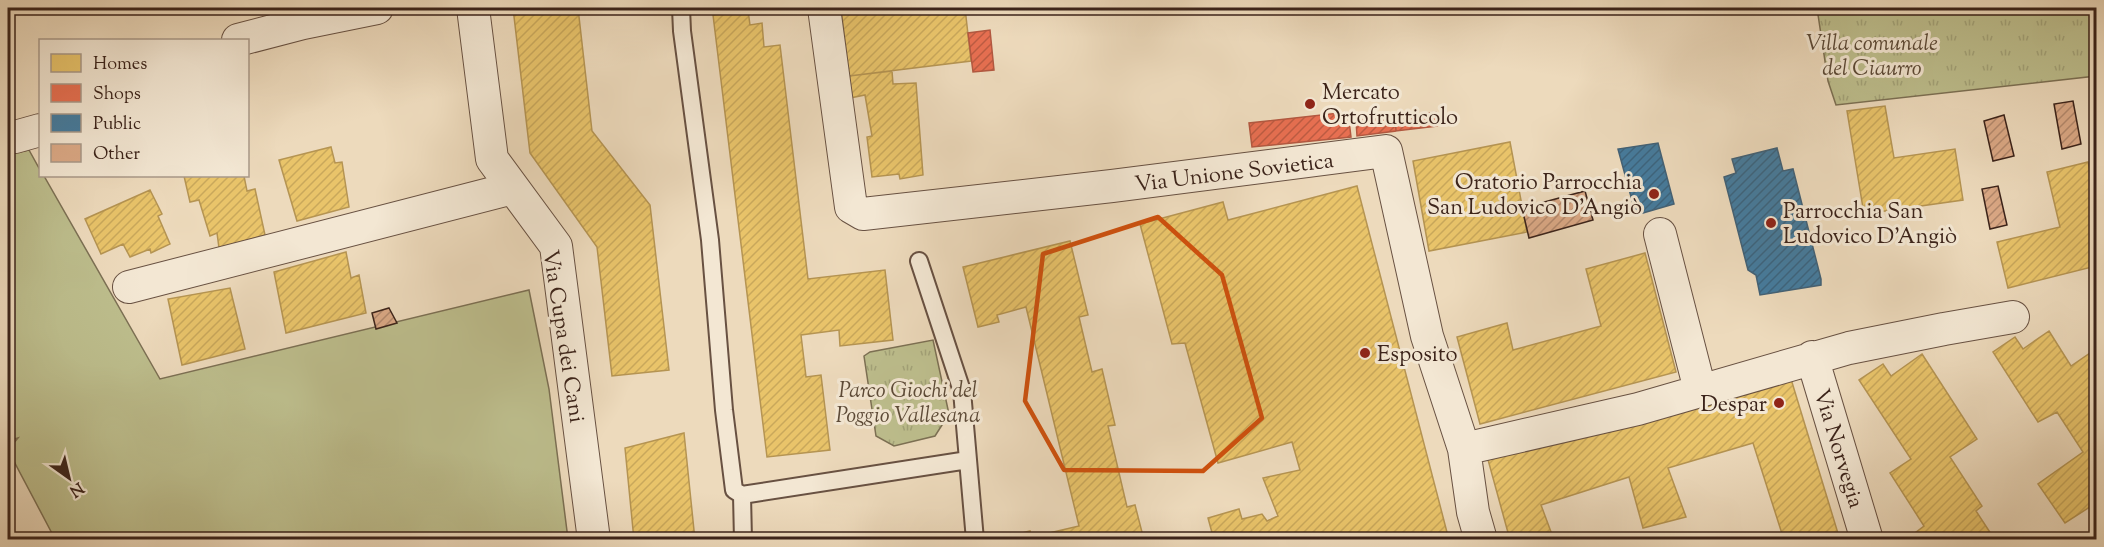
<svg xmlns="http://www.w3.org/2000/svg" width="2104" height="547" viewBox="0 0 2104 547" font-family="'Sorts Mill Goudy',serif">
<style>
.green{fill:#bdbe8d;stroke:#7c7054;stroke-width:1.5}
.park{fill:url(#park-tufts);stroke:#7c7054;stroke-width:1.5}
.homes{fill:url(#homes-hatch);stroke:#b59452;stroke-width:1.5}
.shops{fill:url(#shops-hatch);stroke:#b35840;stroke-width:1.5}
.public{fill:url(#public-hatch);stroke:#426176;stroke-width:1.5}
.building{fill:url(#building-hatch);stroke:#3b231a;stroke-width:1.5}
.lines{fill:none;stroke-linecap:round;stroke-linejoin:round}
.lane-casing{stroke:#685142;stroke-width:20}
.street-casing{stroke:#685142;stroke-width:34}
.lane{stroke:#f3e7d3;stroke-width:16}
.street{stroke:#f3e7d3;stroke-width:32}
.marked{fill:none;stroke:#ce510e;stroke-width:4.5;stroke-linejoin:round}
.poi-dot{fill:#8f2418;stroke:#f3e7d3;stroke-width:2}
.labels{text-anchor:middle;stroke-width:6;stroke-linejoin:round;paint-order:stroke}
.park-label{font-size:22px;font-style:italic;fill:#5c4a37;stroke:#f3e7d3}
.poi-label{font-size:22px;fill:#3b231a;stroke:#f3e7d3;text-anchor:start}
.street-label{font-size:22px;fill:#3b231a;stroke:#f3e7d3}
</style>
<defs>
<pattern id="park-tufts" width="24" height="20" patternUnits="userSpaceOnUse" patternTransform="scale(1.5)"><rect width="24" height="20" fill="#bdbe8d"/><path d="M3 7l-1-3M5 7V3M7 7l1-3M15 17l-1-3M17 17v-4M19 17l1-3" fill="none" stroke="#a3a379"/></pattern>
<pattern id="homes-hatch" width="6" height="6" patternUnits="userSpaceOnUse" patternTransform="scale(1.5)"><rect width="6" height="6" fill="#e9c46a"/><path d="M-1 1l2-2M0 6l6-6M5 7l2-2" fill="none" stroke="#c9a85b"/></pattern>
<pattern id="shops-hatch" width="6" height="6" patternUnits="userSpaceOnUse" patternTransform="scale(1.5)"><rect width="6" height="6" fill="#e76f51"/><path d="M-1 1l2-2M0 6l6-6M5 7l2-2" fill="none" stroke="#bc5b42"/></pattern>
<pattern id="public-hatch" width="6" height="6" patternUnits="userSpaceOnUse" patternTransform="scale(1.5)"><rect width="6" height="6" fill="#457b9d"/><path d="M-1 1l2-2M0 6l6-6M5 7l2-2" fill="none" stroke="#3b647f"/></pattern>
<pattern id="building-hatch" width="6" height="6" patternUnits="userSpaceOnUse" patternTransform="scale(1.5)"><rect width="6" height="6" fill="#dba986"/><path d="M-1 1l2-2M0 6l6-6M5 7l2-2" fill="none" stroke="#b3896d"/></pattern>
</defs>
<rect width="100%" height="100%" fill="#eddabc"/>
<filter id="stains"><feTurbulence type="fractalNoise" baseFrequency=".00333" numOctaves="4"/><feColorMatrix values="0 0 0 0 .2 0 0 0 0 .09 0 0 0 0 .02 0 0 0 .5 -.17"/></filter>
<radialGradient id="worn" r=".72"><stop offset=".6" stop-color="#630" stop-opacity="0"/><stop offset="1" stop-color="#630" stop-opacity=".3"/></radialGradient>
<path class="green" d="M29,150L40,170V176H44L160,379L529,290L549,389L568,539H55L8,450L18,438L8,441V154Z"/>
<path class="park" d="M1817,8H2096V76L1836,105L1828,81Z
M933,340L949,414L935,436L894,446L876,436L864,356L870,352Z"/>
<path class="homes" d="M513,8H578L592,131L650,205L669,370L612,376L597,247L530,153Z
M841,8H965L971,61L849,76Z
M748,10L750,25L762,23L764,47L780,45L808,279L885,270L893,340L840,346L839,330L801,335L806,377L821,375L830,450L767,457L713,15Z
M892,71L893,84L916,83L923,175L900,179L899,174L872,177L867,137L872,136L865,95L850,98L849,76Z
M1885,106L1894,158L1955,149L1963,200L1864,214L1847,111Z
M1510,142L1527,232L1429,251L1413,161Z
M331,147L335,163L342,162L349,207L297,221L279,160Z
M2088,162L2096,197V266L2008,288L1997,242L2060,227L2047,172Z
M184,176H244L247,191L255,189L265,235L219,248L217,233L210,236L199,200L190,202Z
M1357,186L1449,540H1214L1208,518L1239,509L1242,519L1262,514L1267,521L1278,516L1263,478L1300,470L1292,442L1218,463L1185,343L1172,344L1140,224L1223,202L1228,220Z
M150,190L162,214L158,216L170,244L151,253L150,249L130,257L123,244L101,254L85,219Z
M1070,241L1088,315L1079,317L1092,372L1102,369L1115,425L1108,426L1127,507L1135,505L1144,540H1007L1006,537L1030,531L1032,537L1079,526L1026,307L997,315L999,322L978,327L963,267Z
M346,252L351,278L359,275L366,313L286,333L274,272Z
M1645,253L1676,372L1480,424L1457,337L1507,323L1513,350L1601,326L1586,269Z
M230,288L245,349L182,365L168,299Z
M2049,331L2071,366L2096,349V503L2065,523L2038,484L2083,452L2057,412L2038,422L1993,352L2015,337L2023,349Z
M1922,354L1977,439L1950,457L1982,506L1976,511L1993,537L1990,540H1913L1911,536L1924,526L1890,473L1911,459L1859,380L1883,364L1891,376Z
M1791,379L1840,540H1784L1753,443L1668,468L1686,517L1643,528L1629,477L1541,505L1554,540H1510L1487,456Z
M684,433L695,540H634L625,448Z"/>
<path class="shops" d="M1762,8H1799L1762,12Z
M990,30L994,70L973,72L968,33Z
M1348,112L1351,137L1252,147L1249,123Z
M1436,112L1437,126L1396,131L1395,117Z
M1395,117L1396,131L1357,136L1356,121Z"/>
<path class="public" d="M1658,143L1674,204L1636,215L1618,149Z
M1777,148L1783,171L1793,169L1821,279V285L1760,295L1756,275L1748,270L1724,177L1736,173L1732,159Z"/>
<path class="building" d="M2073,101L2081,144L2062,149L2054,104Z
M2004,115L2014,156L1993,161L1984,121Z
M1998,186L2007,225L1990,229L1982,189Z
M1585,191L1593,220L1529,238L1522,208Z
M389,308L397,323L376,329L372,313Z"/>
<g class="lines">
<g class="lane-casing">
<path id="lane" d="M681,8L682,31L710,240L724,410L734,490L742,495L968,460
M919,261L962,391L975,540
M742,495L743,540"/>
</g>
<g class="street-casing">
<path id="street" d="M473,8L492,159L556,246L594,540
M824,8L851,207L863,214L1112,186L1386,151L1427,336L1464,449L1473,512L1481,540
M238,40L303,23L377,8
M15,137L40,130
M1660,234L1700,390
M129,287L513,188
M1812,357L1867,540
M1464,449L1638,409L1849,348L1944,329L2013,317"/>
</g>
<use href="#lane" class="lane"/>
<use href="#street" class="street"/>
</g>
<path class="marked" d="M1158,217L1222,275L1262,418L1203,471L1064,470L1025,401L1043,254Z"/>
<g class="poi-dot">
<circle cx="1310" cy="104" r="6"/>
<circle cx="1654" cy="194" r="6"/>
<circle cx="1771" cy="223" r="6"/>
<circle cx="1365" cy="353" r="6"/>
<circle cx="1779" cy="403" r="6"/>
</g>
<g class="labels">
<g class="park-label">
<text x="1872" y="50">Villa comunale<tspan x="1872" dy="25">del Ciaurro</tspan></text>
<text x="908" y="397">Parco Giochi del<tspan x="908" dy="25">Poggio Vallesana</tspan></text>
</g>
<g class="poi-label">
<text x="1322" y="99">Mercato<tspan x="1322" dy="25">Ortofrutticolo</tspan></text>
<text x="1642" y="189" text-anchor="end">Oratorio Parrocchia<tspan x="1642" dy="25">San Ludovico D'Angiò</tspan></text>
<text x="1783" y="218">Parrocchia San<tspan x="1783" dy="25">Ludovico D'Angiò</tspan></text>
<text x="1377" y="361">Esposito</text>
<text x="1767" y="411" text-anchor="end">Despar</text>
</g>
<g class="street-label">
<text transform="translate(1234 171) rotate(-7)" y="8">Via Unione Sovietica</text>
<text transform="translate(565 336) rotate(81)" y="8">Via Cupa dei Cani</text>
<text transform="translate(1840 448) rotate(73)" y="8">Via Norvegia</text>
</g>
</g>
<rect width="2104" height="547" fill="none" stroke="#eddabc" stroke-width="30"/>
<rect x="9" y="9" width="2086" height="529" fill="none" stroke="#3b231a" stroke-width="3"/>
<rect x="15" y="15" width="2074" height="517" fill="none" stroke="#3b231a" stroke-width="1.5"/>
<rect x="39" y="39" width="210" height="138" fill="#f3e7d3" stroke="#a99989" stroke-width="1.5"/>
<rect x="51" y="54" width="30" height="18" fill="#e9c46a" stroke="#a99989" stroke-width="1.5"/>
<text x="93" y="69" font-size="18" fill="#3b231a">Homes</text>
<rect x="51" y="84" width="30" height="18" fill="#e76f51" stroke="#a99989" stroke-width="1.5"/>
<text x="93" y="99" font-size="18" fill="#3b231a">Shops</text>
<rect x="51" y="114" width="30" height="18" fill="#457b9d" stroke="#a99989" stroke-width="1.5"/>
<text x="93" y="129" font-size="18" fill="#3b231a">Public</text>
<rect x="51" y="144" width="30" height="18" fill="#dba986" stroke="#a99989" stroke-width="1.5"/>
<text x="93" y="159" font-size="18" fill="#3b231a">Other</text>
<g transform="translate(69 478) rotate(146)" stroke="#f3e7d3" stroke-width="4.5" paint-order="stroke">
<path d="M0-4.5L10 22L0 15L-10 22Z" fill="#3b231a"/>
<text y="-9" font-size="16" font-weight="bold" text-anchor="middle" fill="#3b231a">N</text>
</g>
<rect width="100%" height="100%" filter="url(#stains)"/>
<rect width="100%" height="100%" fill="url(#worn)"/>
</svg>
